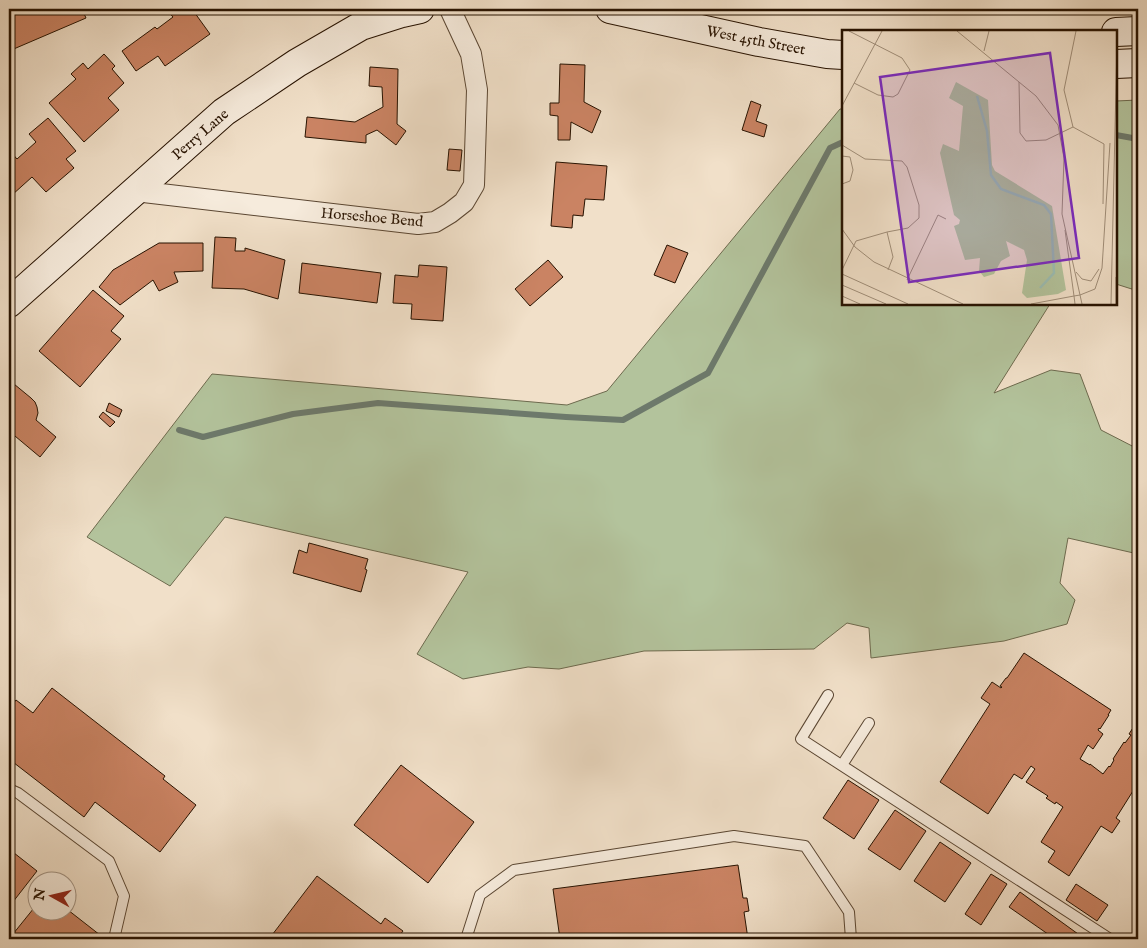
<svg xmlns="http://www.w3.org/2000/svg" width="1147" height="948" viewBox="0 0 1147 948" font-family="'IM FELL English',serif">
<style>
.green{fill:#b3c39c;stroke:#6d6a4e}
.lines{fill:none;stroke-linecap:round;stroke-linejoin:round}
.stream{stroke:#6d796b;stroke-width:6}
.building{fill:#ca8363;stroke:#271200}
.lane-casing{stroke:#5a4632;stroke-width:12}
.street-casing{stroke:#5a4632;stroke-width:22}
.secondary-casing{stroke:#271200;stroke-width:30}
.lane{stroke:#f6ebdc;stroke-width:10}
.street{stroke:#f6ebdc;stroke-width:20}
.secondary{stroke:#f6ebdc;stroke-width:28}
.labels{text-anchor:middle;stroke-width:4;stroke-linejoin:round;paint-order:stroke}
.street-label{font-size:15px;fill:#271200;stroke:#f6ebdc}
.inset-river{fill:none;stroke:#9bbdb3;stroke-width:2.5}
.inset-road{fill:none;stroke:#a08e79;stroke-width:1}
.view{fill:#7b2cbf;fill-opacity:0.15;stroke:#7b2cbf;stroke-width:2.5}
.inset-edge{fill:none;stroke:#271200;stroke-width:2.5}
</style>
<rect width="100%" height="100%" fill="#f1e0c9"/>
<filter id="stains"><feTurbulence type="fractalNoise" baseFrequency=".004" numOctaves="4"/><feColorMatrix values="0 0 0 0 .2 0 0 0 0 .09 0 0 0 0 .02 0 0 0 .5 -.17"/></filter>
<radialGradient id="worn" r=".72"><stop offset=".6" stop-color="#630" stop-opacity="0"/><stop offset="1" stop-color="#630" stop-opacity=".3"/></radialGradient>
<path class="green" d="M1138,100V291L1116,284V101Z
M840,109H843V304H1050L994,393L1051,370L1080,374L1101,430L1138,449V554L1068,538L1060,583L1075,600L1067,624L1004,641L871,658L869,628L847,623L814,649L644,651L559,669L528,667L463,679L417,654L468,572L225,517L170,586L87,537L212,374L567,405L607,391Z"/>
<g class="lines">
<path class="stream" d="M1116,135L1138,139
M179,430L203,437L293,414L378,403L566,417L623,420L708,373L830,148L843,142"/>
</g>
<path class="building" d="M27,9H82L86,18L9,51V16Z
M166,9H192L210,34L165,66L158,56L136,71L122,51L155,27L157,29L173,17Z
M104,54L115,66L112,69L124,83L108,98L119,110L84,142L49,103L76,79L71,74L83,63L88,69Z
M560,64L585,65L584,102L601,111L592,133L571,122L570,140H558V116L550,115V103H559Z
M370,67L398,69L397,124L406,131L396,145L377,130L366,135V143L305,137L307,117L355,122L383,107L382,87L369,86Z
M751,101L761,105L756,121L767,125L764,137L742,130Z
M48,118L76,151L66,159L74,168L46,192L32,177L12,195L9,191V150L17,159L36,142L29,134Z
M449,149L462,150L460,171L447,170Z
M556,162L607,166L604,200L585,199L583,216L573,215L572,228L551,226Z
M215,237L236,238L235,251H245V248L285,260L278,299L244,289L212,288Z
M159,243H203V271L174,272L178,282L159,291L153,280L120,305L99,287L113,270Z
M667,245L688,253L675,283L654,275Z
M548,260L563,277L530,306L515,289Z
M302,263L381,273L377,303L299,293Z
M419,265L447,267L443,321L411,319L412,304L393,303L395,275L418,277Z
M93,290L124,316L111,331L121,339L80,387L39,351Z
M14,384L31,398L35,402L37,407L38,413L36,420L56,437L40,457L9,431V391Z
M109,403L122,410L119,417L106,411Z
M103,412L115,422L110,427L99,417Z
M309,543L368,559L365,569L367,570L361,592L293,573L299,550L307,553Z
M1024,653L1111,710L1108,715H1109L1100,729L1099,728L1098,730L1103,734L1093,749L1088,745L1080,759L1090,765V764L1103,774L1109,766L1110,767L1114,760L1113,759L1124,742L1125,743L1131,735L1129,734L1138,720V783L1116,818L1120,821L1112,833L1101,826L1069,876L1048,862L1055,851L1041,842L1063,807L1056,802L1055,804L1046,798L1048,796L1026,782L1035,769L1031,766L1022,779L1014,774L988,814L940,782L990,704L981,698L992,682L1001,688L1002,687L1000,686L1006,678H1007Z
M52,688L165,776L163,779L196,805L160,852L95,802L84,817L9,759V709L16,700L33,713Z
M401,765L474,822L428,883L354,825Z
M848,780L879,800L854,839L823,818Z
M895,810L926,831L900,870L868,849Z
M940,842L971,863L945,902L914,881Z
M9,849L37,871L9,907Z
M738,865L743,898H747L749,911L744,912L748,939H560L553,889Z
M991,874L1007,884L981,925L965,914Z
M317,876L381,924L385,918L403,931L397,939H269Z
M1076,884L1108,905L1097,921L1066,900Z
M1020,892L1085,939H1055L1009,907Z
M38,903V910H68L100,935L97,939H9V936L11,933L13,934Z"/>
<g class="lines">
<g class="lane-casing">
<path id="lane" d="M828,695L801,739L1110,939
M842,765L869,723
M9,789L18,793L109,861L124,896L114,939
M466,939L480,895L514,870L734,836L805,846L849,912L851,939"/>
</g>
<g class="street-casing">
<path id="street" d="M135,191L418,224L435,222L450,213L464,202L474,185L477,90L471,54L450,9"/>
</g>
<g class="secondary-casing">
<path id="secondary" d="M610,9L759,42L827,54L843,55
M1116,32L1138,31
M1116,64L1138,63
M9,303L224,112L297,63L361,26L402,13L420,9"/>
</g>
<use href="#lane" class="lane"/>
<use href="#street" class="street"/>
<use href="#secondary" class="secondary"/>
</g>
<g class="labels">
<g class="street-label">
<text transform="translate(756 40) rotate(11)" y="5">West 45th Street</text>
<text transform="translate(200 134) rotate(-41)" y="5">Perry Lane</text>
<text transform="translate(372 217) rotate(5)" y="5">Horseshoe Bend</text>
</g>
</g>
<g transform="translate(842 30)">
<rect width="275" height="275" fill="#f1e0c9"/>
<path d="M114,52L146,70L150,135L153,141L210,176L224,260L216,264L185,268L180,263L185,230L182,220L164,211L168,226L159,231L152,244L142,247L137,241L138,228L123,230L112,196L117,194L118,190L112,185L98,123L101,114L117,121L121,76L107,68Z" fill="#b3c39c"/>
<path class="inset-river" d="M135,66L145,101L149,145L159,159L202,175L209,184L212,243L198,258"/>
<path class="inset-road" d="M7,1L60,28L68,40L56,64L51,67L36,65L12,53M115,1L194,66L216,95L222,128L220,184L238,265M142,21L147,1M177,52L178,103L184,111L204,110L231,97M0,76L40,1M231,97L262,114L261,174M231,97L222,60L234,1M0,115L23,129L60,131L65,137L77,175V188L66,198L45,202M0,126L8,127L11,140L8,151L0,154M0,199L13,217L32,232L121,274M0,240L14,211L45,202L51,227L46,240M234,242L240,249L249,251L257,239M0,244L66,274M65,250L96,185L104,189M0,255L44,274M238,265L253,259L260,238L268,113M0,266L18,274M189,274L232,266L223,200M233,274L232,266L238,265L240,274M269,274L275,12M274,274V247"/>
<path class="view" d="M208,23L237,228L67,252L38,47Z"/>
<rect width="275" height="275" class="inset-edge"/>
</g>
<rect width="1147" height="948" fill="none" stroke="#f1e0c9" stroke-width="30"/>
<rect x="10" y="10" width="1127" height="928" fill="none" stroke="#271200" stroke-width="2.5"/>
<rect x="15" y="15" width="1117" height="918" fill="none" stroke="#271200"/>
<g transform="translate(52 896) rotate(278)"><circle r="24" fill="#f6ebdc" stroke="#a39484"/>
<path d="M0-4L9 19L0 12L-9 19Z" fill="#8f2418"/>
<text y="-8" font-size="14" font-weight="bold" text-anchor="middle" fill="#271200">N</text>
</g>
<rect width="100%" height="100%" filter="url(#stains)"/>
<rect width="100%" height="100%" fill="url(#worn)"/>
</svg>
